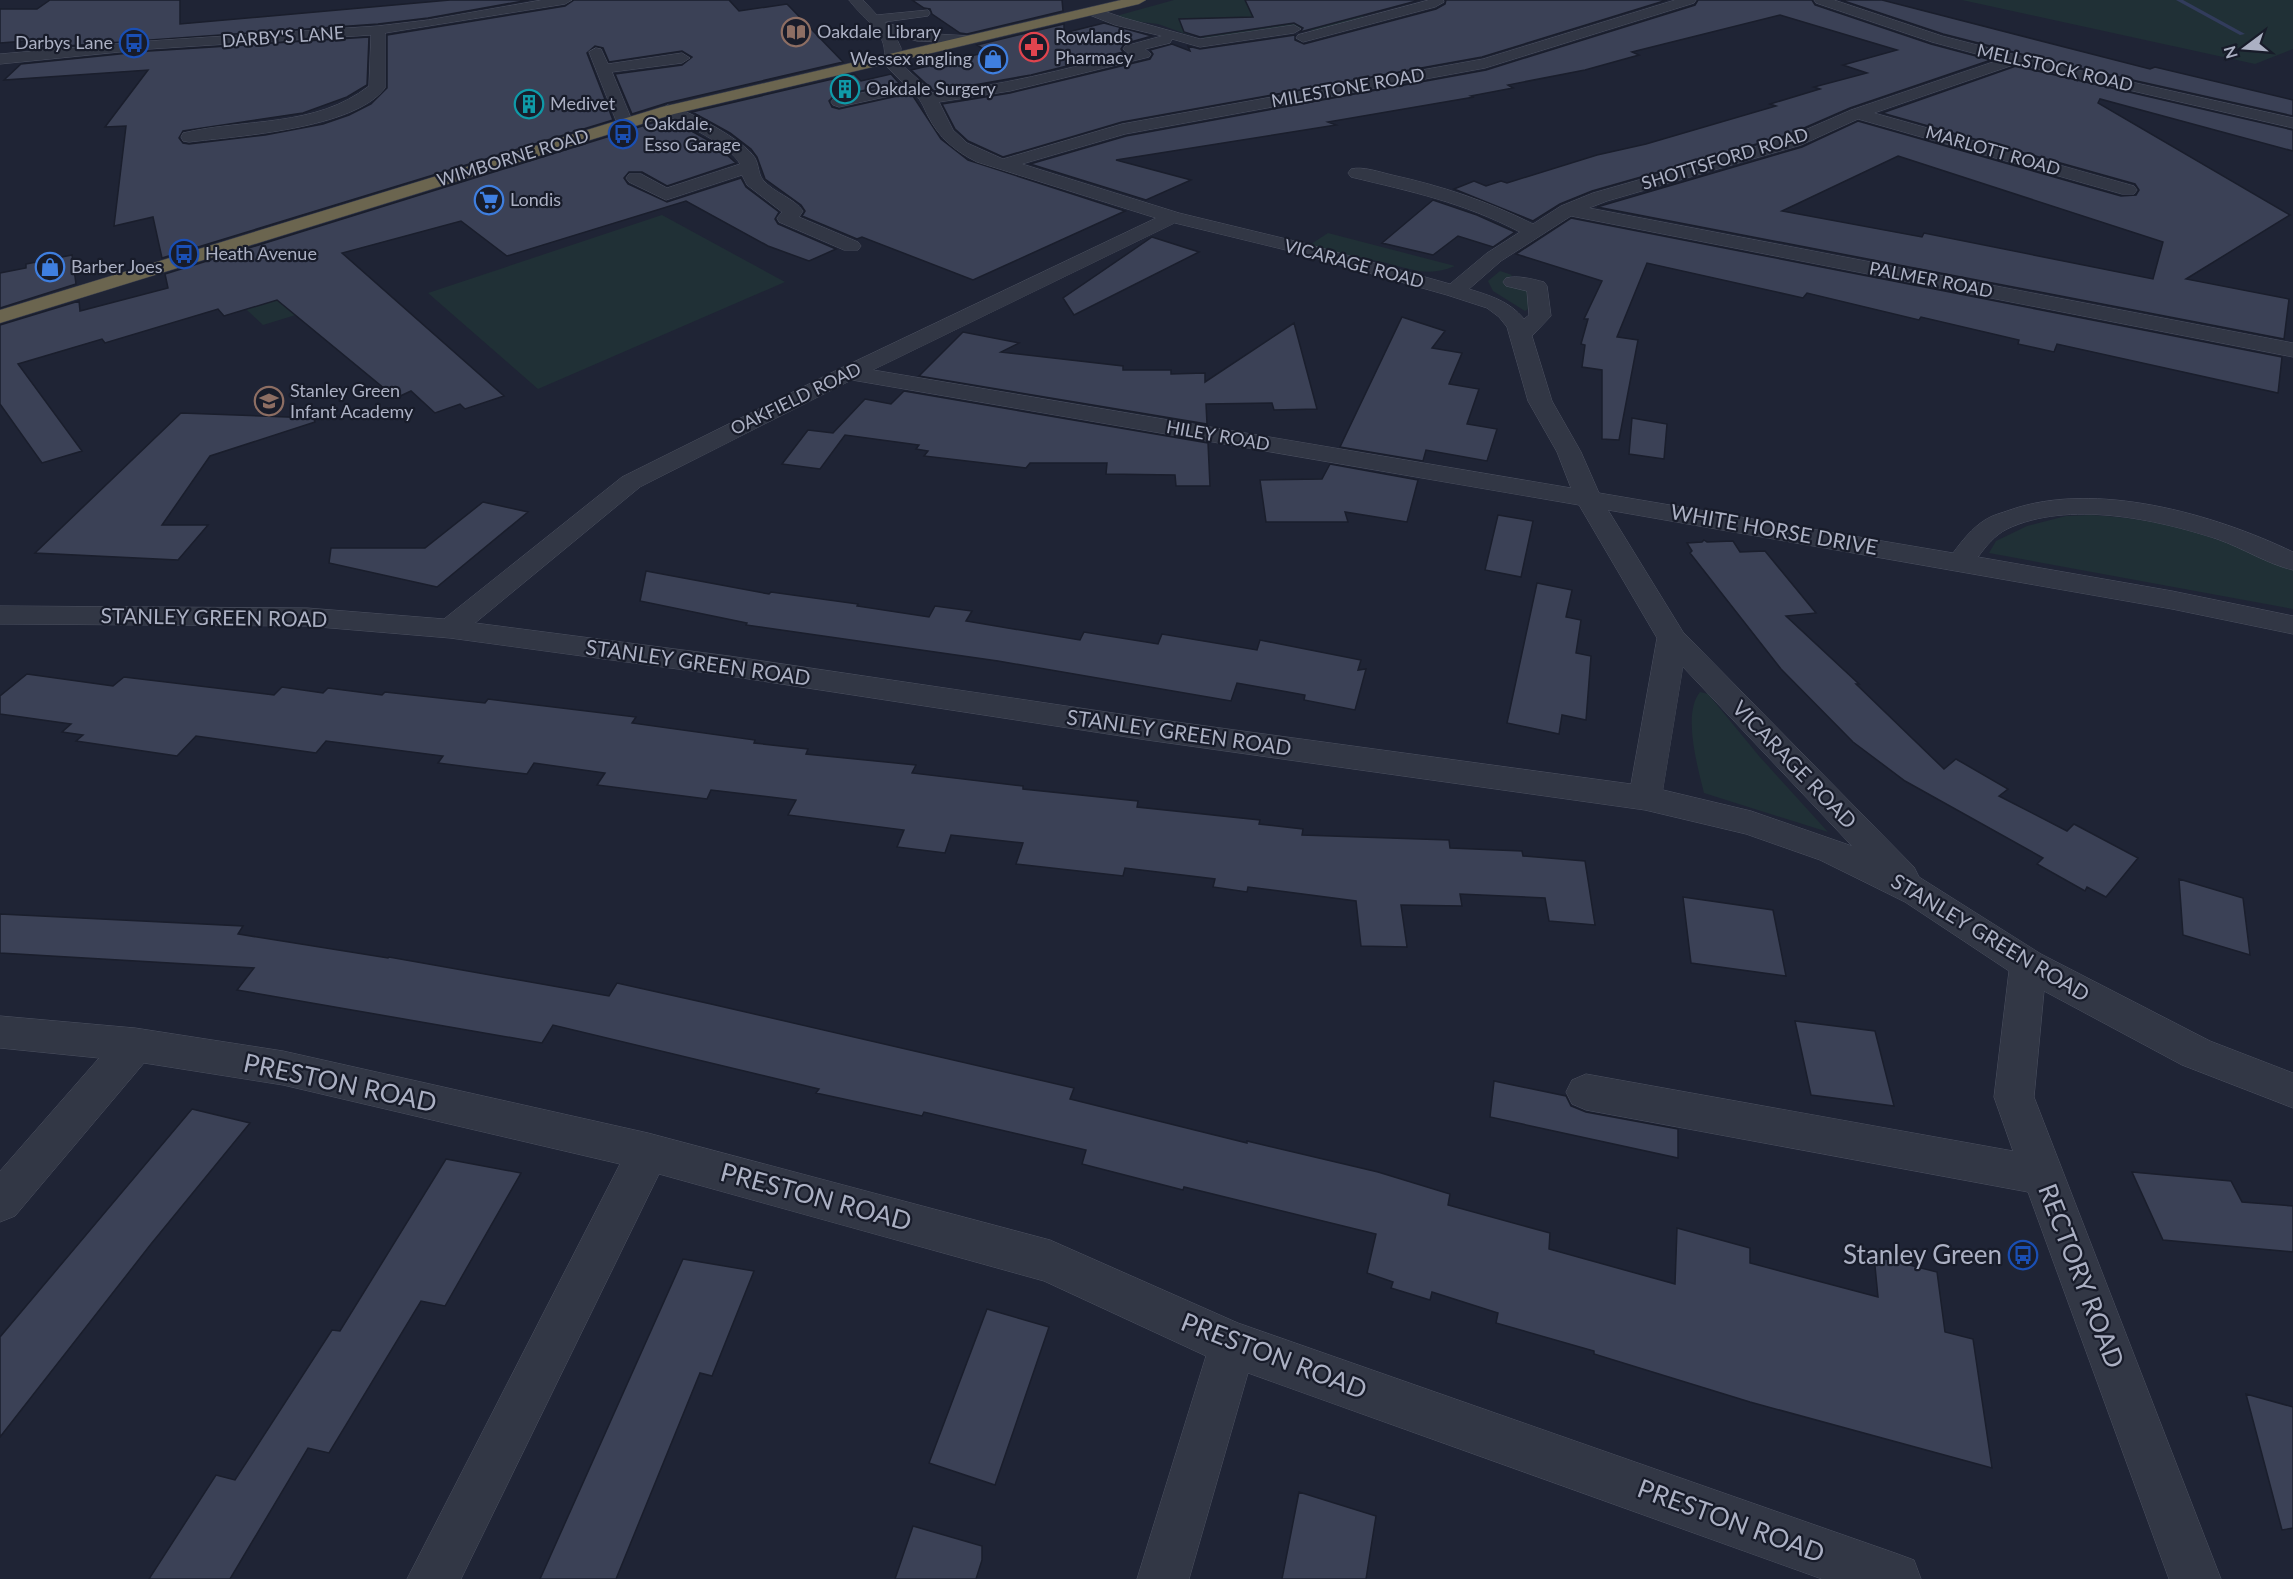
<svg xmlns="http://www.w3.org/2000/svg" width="2293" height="1579" viewBox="0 0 2293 1579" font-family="Lato,sans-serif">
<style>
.green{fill:#203036}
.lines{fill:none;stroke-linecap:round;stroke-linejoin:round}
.stream{fill:#323c5c;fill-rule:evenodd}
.building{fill:#3b4156;stroke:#1a1e2c;stroke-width:1.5;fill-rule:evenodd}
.minor-casing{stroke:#4c5161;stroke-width:1}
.highway-casing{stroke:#3a3e4d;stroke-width:1}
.minor{fill:#323745;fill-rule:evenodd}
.highway{fill:#6b654f;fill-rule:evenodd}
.labels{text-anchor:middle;stroke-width:4.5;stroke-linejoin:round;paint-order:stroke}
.far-poi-label{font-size:18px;fill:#abb0c3;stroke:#181c2a;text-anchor:start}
.far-street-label{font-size:18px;fill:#abb0c3;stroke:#181c2a}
.street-label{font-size:21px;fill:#abb0c3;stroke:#181c2a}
.near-street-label{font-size:26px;fill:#abb0c3;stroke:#181c2a}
.near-poi-label{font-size:26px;fill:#abb0c3;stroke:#181c2a;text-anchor:end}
</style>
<rect width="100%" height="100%" fill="#1f2435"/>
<path class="green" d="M1174,0H1421L1359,14L1364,17L1314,31L1293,26L1205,38L1183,33L1158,24L1133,21L1116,16Z
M1962,0H2293V49L2255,64Z
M662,215L785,282L538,389L428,293Z
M1328,233L1455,266C1429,278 1407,268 1382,262C1357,257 1333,252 1308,246Z
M242,255L299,314L263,325L201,267Z
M1500,271L1512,275L1507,282L1528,287L1531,307L1525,311L1493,291L1488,281Z
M2091,515C2170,519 2222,539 2293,570V609L1989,553L1996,541L2027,526L2066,516Z
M1700,692L1708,694L1759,756L1828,832L1704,793C1698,768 1682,714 1700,692Z"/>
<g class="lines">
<path class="stream" d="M2176,0H2183L2245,34L2240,35Z"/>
</g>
<path class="building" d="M50,0H180V24L450,0H529L428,18L378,24L38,48L44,42L36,43L39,40L0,43V9H37Z
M574,0H729L739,11L787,4L843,62L667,103L632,114L615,74L682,65L692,57L682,51L609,62L603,48L595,46L587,53L613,120L162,258L153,217L114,226L126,126L105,127L148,70L4,80L21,64L149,51L369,37L367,85L347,97L303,113L183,131L179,138L183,143L189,144L265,135L323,124L349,115L371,104L387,88V35L565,6Z
M912,0H1062L1063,11L967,34L960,33L932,14L930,9L924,8Z
M1245,0H1420L1300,32L1303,28L1294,23L1200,37L1184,32L1179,19L1253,17Z
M1446,0H1667L1482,57L1122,122L1003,157L968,141L955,129L942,104L1010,93L1150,59L1153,54L1150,50L1172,44L1190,51L1188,46L1200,49L1295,35V40L1304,44L1436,9L1445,4Z
M1698,0H1812L1815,5L1931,44L1991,60L1850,108L1788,135L1592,191L1560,204L1533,221L1454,189L1474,181L1486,186L1501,181L1507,183L1597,155L1646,144L1776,106L1770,104L1820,89L1814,87L1867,73L1843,65L1897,50L1780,15L1632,52L1639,55L1585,70L1508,85L1513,88L1471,96L1474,97L1328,122L1336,125L1116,160L1191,180L1146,200L1030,164L1126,136L1486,70L1695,5Z
M1841,0H1882L2150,69L2155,67L2293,100V116L2056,63L1943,34Z
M1104,23L1152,36L1124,44L1121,49L1123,52L1031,75L957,88L934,91L911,70L988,52L977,45L1064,24V33Z
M2016,66L2293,130V151L2100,99L2098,103L2290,215L2186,279L2289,299L2284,339L1597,207L1802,147L1858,121L2121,196L2136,195L2139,190L2135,184L1882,113ZM1898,156L2163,242L2153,279L1924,233L1922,237L1782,211Z
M854,74L861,81L891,74L899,83L833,97L829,101L832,107L839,109L911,93L941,139L968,160L1125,211L973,280L862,237L857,239L802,216L805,211L801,205L765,179L757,157L751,149L730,133L692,112Z
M668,118L715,144L736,163L667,186L642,172H629L624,178L628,184L667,202L741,178L746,187L779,212L775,219L778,224L836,249L809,261L768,246L686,201L507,256L461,221L342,253L504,396L465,409L460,404L435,413L411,391L396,398L277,300L224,316L218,309L105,343L102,339L18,364L82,451L42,463L0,404V325L79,301L80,311L168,288L165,274Z
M1433,200L1477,215L1515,232L1493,247L1458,236L1433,255L1382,243Z
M1571,218L2282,357L2278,393L2057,344L2054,352L2018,344L2019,340L1921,317L1919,320L1807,293L1803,298L1647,263L1617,337L1638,340L1619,440L1602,439V370L1582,367L1585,345L1581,344L1588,319H1584L1602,281L1516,254Z
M1152,237L1199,252L1074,315L1063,298Z
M72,255L76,284L0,308V273L26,268V264Z
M1402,317L1445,331L1432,348L1462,353L1449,384L1479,389L1467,424L1497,429L1487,461L1426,450L1423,461L1340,447Z
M1294,323L1317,409L1274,410L1272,403L1206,404L1207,424L919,376L963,332L1019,343L1001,352L1123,366V370H1171V374L1205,373V382Z
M904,391L1208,443L1210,486H1176L1175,475L1106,474L1107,463H1030L1026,468L924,456L928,451L916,449L919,445L845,435L820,469L782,464L808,430L833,433L865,399L891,404Z
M181,413L314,418L315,422L210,456L162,525H208L178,560L35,553Z
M1632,418L1667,424L1664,459L1629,454Z
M1330,464L1418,480L1407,522L1345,512L1348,522H1266L1260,480L1322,479Z
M483,502L528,512L437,587L329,563L331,548H425Z
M1498,515L1533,521L1521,577L1485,570Z
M1704,540L1707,542L1733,541L1740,552L1765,551L1816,613L1786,616L1859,684H1856L1944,769L1956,759L2008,789L1999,796L2067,831L2074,824L2138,858L2106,897L2087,887L2085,891L2037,864L2043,858L1905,781L1853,742L1781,669L1690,553L1692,551L1687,543L1702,542Z
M646,571L769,594L771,592L858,604L857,606L929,617L935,606L972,611L966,621L1080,640L1084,632L1158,644L1162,634L1257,650L1260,640L1361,660L1358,670L1366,669L1355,710L1304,700L1305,695L1237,683L1231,701L998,661L746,625L747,623L640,601Z
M1537,583L1572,590L1566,617L1581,620L1576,653L1591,656L1586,720L1562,715L1559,734L1507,723Z
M27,674L113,686L124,677L274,695L282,687L323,693L328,688L382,695L385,692L485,703L488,699L636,717L632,723L755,740L754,743L808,749L806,754L916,765L912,773L1023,786V789L1138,801L1137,807L1260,820L1259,824L1303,829L1302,835L1449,840L1450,848L1522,851L1523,856L1585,861L1595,925L1549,921L1545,898L1460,894L1462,906L1401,905L1407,947L1361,946L1356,901L1248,887L1247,892L1213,887L1215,879L1125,868L1123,876L1016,864L1023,843L951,835L945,853L897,847L904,830L788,815L796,800L711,790L707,799L597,785L605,773L534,763L527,774L469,767L438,763L443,756L326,741L316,753L196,736L177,756L76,741L83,735L62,732L71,724L0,714V696Z
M2179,879L2243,898L2250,955L2183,935Z
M1683,897L1773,910L1786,976L1691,963Z
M0,914L243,926L238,934L388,958L389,957L609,996L617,983L711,1004L1074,1088L1070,1099L1247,1143V1141L1378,1172L1450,1194L1448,1205L1550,1233L1549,1249L1675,1284L1677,1228L1750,1248V1263L1878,1297L1874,1256L1937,1272L1945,1332L1973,1339L1992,1468L1750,1402L1594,1354V1351L1496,1323L1498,1313L1432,1292L1430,1300L1391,1288L1393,1282L1367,1273L1376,1234L1184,1187L1183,1190L1082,1164L1086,1150L924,1112L922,1116L816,1093L819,1089L553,1025L542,1043L237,990L254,968L0,953Z
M1795,1021L1875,1031L1894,1106L1811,1095Z
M1494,1081L1566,1096L1571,1106L1586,1112L1678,1129V1158L1490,1117Z
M192,1109L250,1123L151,1244L0,1437V1337Z
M446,1159L521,1173L445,1306L421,1301L329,1453L308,1448L230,1579H149L216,1475L235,1480L332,1330L340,1331Z
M2132,1172L2231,1181L2242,1202L2293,1206V1252L2163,1240Z
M683,1259L754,1271L712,1376L700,1373L616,1579H540Z
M987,1309L1049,1327L995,1485L929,1463Z
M2246,1394L2293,1407V1528L2282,1530Z
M1299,1492L1376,1516L1366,1579H1282Z
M913,1526L982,1546V1560L976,1579H895Z"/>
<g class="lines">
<g class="minor-casing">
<path id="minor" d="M542,0H572L565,4L385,33V88C354,129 238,136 189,142L183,141L181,137L183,133C246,118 315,128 369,86L371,35L149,49L0,64V54L149,41L378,26L428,20Z
M849,0H863L877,15L928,10L930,13L928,16L884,22L918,33L971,36L973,39L971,42L966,43L917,41L895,35L901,48L900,63L933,93C999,86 1064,70 1128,53L1123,49L1125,46L1162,36L1115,25L1087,14L1085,11L1092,7L1124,18L1200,39L1294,25L1301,29L1294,33L1200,47L1172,39L1170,43L1145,49L1151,54L1149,57L1010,91L939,102L953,130L967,143L1003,159L1122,124L1483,59L1675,0H1696L1694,3L1485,68L1125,134L1022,164L1179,213L1307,244L1450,284L1487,253L1520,232C1462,202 1413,192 1351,177L1348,173L1351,169C1363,166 1379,172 1392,175C1442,186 1487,201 1533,224L1561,206L1593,193L1789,137L1851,110L1999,60L1932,42L1816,3L1814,0H1834L1942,36L2055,65L2293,118V128L2016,64L1874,113L2134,186L2137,190L2134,194H2122L1858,119L1801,145L1607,201L1589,208L2293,343V357L1571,216L1501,261L1469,289C1491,296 1509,301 1524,319L1529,315L1527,291L1506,286L1503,282L1506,278C1518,275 1532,279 1544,282L1547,286L1551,316L1532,336L1552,401L1581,452L1599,493L1953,553C1962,541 1972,528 1985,520C1992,515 2002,513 2010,510C2095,480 2214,514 2293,552V570C2267,564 2243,548 2217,539C2156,519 2068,500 2007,529C1995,535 1986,546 1978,557L2172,591L2293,616V634L2172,609L1608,510L1683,632L1914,867L1919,877L2041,954L2210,1041L2293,1073V1108L2182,1065L2044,991L2034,1097L2221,1579H2169L2028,1192L1586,1110L1572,1104L1566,1092L1572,1080L1586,1074L2013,1151L1994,1097L2009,971L1905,902L1820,860L1746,834L1645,810L1147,740L729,676L450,638L307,626L0,624V606L307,608L444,619L622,477L841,368L1156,218L977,162C955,151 939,138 928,116C923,106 921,99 912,91L839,107L833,105L831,102L833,99L904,84L884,64C889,31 867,24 849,0ZM1175,223L1294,252L1447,295L1487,308L1499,317L1507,327L1528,401L1557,452L1571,488L873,370ZM852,380L1579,505L1657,638L1631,784L1147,718L729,656L475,623L640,487ZM1683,667L1852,846L1751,811L1663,790Z
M1429,0H1443L1444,2L1435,7L1303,42L1296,38L1298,35Z
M596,48L601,49L608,64L682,53L690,58L682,63L612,72L633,123L625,128L617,123L589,52Z
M668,105C688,110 745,141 755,158C759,165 758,174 763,180C774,193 794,198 803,211L799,217L858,242L861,246L858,250H844L779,222L777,218L782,212L747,185L742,175L666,200L629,182L626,178L629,174H641L667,188L740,164C730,145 682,123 662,113L660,110Z
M0,1016L135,1028L283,1051L648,1133L1050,1240L1238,1323L1895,1553L1914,1560L1921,1579H1822L1248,1373L1189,1579H1137L1206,1356L1044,1281L659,1174L461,1579H407L620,1164L283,1085L144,1063L15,1216L0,1222V1171L99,1058L0,1048Z"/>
</g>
<g class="highway-casing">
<path id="highway" d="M1121,0H1146L1139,4L674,114L0,323V310L662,107Z"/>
</g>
<use href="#minor" class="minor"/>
<use href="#highway" class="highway"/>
</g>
<defs>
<g id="library-ring" transform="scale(1.5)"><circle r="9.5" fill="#181c2a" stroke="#8d6e63" stroke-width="1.5"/><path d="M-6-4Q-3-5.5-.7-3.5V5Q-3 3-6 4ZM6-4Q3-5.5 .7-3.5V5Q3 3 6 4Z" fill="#8d6e63"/></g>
<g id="bus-ring" transform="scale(1.5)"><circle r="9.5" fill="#181c2a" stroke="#1a4fb4" stroke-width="1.5"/><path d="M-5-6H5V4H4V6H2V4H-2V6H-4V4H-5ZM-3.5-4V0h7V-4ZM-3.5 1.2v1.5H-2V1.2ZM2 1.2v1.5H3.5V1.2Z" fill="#1a4fb4"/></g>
<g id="pharmacy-ring" transform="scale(1.5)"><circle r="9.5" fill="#181c2a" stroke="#e0444e" stroke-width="1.5"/><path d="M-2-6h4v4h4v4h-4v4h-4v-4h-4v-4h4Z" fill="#e0444e"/></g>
<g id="shop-ring" transform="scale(1.5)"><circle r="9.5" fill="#181c2a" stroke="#3f7fe0" stroke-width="1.5"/><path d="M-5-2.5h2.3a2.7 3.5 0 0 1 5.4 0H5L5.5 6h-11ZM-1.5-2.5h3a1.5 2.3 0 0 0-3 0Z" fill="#3f7fe0"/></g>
<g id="building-ring" transform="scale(1.5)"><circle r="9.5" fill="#181c2a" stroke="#0f9aa8" stroke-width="1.5"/><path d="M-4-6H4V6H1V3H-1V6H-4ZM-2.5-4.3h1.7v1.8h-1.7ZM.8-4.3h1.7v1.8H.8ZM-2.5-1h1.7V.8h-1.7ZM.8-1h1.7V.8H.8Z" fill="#0f9aa8"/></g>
<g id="supermarket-ring" transform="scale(1.5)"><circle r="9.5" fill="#181c2a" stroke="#3f7fe0" stroke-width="1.5"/><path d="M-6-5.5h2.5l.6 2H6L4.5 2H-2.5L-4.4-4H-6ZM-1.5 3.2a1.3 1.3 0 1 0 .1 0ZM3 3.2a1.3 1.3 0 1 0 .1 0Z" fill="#3f7fe0"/></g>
<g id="school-ring" transform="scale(1.5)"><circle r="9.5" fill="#181c2a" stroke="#8d6e63" stroke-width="1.5"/><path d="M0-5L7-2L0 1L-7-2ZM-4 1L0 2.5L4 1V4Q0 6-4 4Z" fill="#8d6e63"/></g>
</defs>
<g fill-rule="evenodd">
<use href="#library-ring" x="796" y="32"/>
<use href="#bus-ring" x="134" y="43"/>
<use href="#pharmacy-ring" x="1034" y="47"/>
<use href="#shop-ring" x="993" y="59"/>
<use href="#building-ring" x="845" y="89"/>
<use href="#building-ring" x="529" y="104"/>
<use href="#bus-ring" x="623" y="134"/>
<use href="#supermarket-ring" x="489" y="200"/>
<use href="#bus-ring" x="184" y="254"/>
<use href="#shop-ring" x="50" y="267"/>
<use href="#school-ring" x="269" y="401"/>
<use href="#bus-ring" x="2023" y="1255"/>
</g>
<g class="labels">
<g class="far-poi-label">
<text x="817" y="38">Oakdale Library</text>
<text x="1055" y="43">Rowlands<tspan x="1055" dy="21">Pharmacy</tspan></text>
<text x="113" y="49" text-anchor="end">Darbys Lane</text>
<text x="972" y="65" text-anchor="end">Wessex angling</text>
<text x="866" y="95">Oakdale Surgery</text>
<text x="550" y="110">Medivet</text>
<text x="644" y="130">Oakdale,<tspan x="644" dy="21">Esso Garage</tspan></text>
<text x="510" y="206">Londis</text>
<text x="205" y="260">Heath Avenue</text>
<text x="71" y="273">Barber Joes</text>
<text x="290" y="397">Stanley Green<tspan x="290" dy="21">Infant Academy</tspan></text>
</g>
<g class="far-street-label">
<text transform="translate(283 37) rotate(-4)" y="6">DARBY'S LANE</text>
<text transform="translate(2055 68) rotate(13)" y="6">MELLSTOCK ROAD</text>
<text transform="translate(1348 88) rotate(-10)" y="6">MILESTONE ROAD</text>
<text transform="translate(1993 151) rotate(16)" y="6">MARLOTT ROAD</text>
<text transform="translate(513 158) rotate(-17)" y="6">WIMBORNE ROAD</text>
<text transform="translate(1725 159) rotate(-17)" y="6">SHOTTSFORD ROAD</text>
<text transform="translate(1354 264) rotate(15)" y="6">VICARAGE ROAD</text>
<text transform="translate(1931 280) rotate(11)" y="6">PALMER ROAD</text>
<text transform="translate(796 399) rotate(-26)" y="6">OAKFIELD ROAD</text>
<text transform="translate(1218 436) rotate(10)" y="6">HILEY ROAD</text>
</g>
<g class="street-label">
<text transform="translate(1774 530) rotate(10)" y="7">WHITE HORSE DRIVE</text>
<text transform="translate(214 618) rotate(1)" y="7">STANLEY GREEN ROAD</text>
<text transform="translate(698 663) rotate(8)" y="7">STANLEY GREEN ROAD</text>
<text transform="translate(1179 733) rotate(8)" y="7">STANLEY GREEN ROAD</text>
<text transform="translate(1794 765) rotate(46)" y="7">VICARAGE ROAD</text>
<text transform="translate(1990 938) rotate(31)" y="7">STANLEY GREEN ROAD</text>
</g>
<g class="near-street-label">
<text transform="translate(340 1083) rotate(12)" y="9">PRESTON ROAD</text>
<text transform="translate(816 1197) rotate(15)" y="9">PRESTON ROAD</text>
<text transform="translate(2081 1276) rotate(69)" y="9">RECTORY ROAD</text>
<text transform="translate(1274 1356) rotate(21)" y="9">PRESTON ROAD</text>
<text transform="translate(1731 1521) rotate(20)" y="9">PRESTON ROAD</text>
</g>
<g class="near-poi-label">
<text x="2002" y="1264">Stanley Green</text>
</g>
</g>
<g transform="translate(2245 48) rotate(254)" stroke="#181c2a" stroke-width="4.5" paint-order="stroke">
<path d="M0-4.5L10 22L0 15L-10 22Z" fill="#abb0c3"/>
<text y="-9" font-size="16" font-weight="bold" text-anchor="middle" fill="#abb0c3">N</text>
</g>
</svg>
